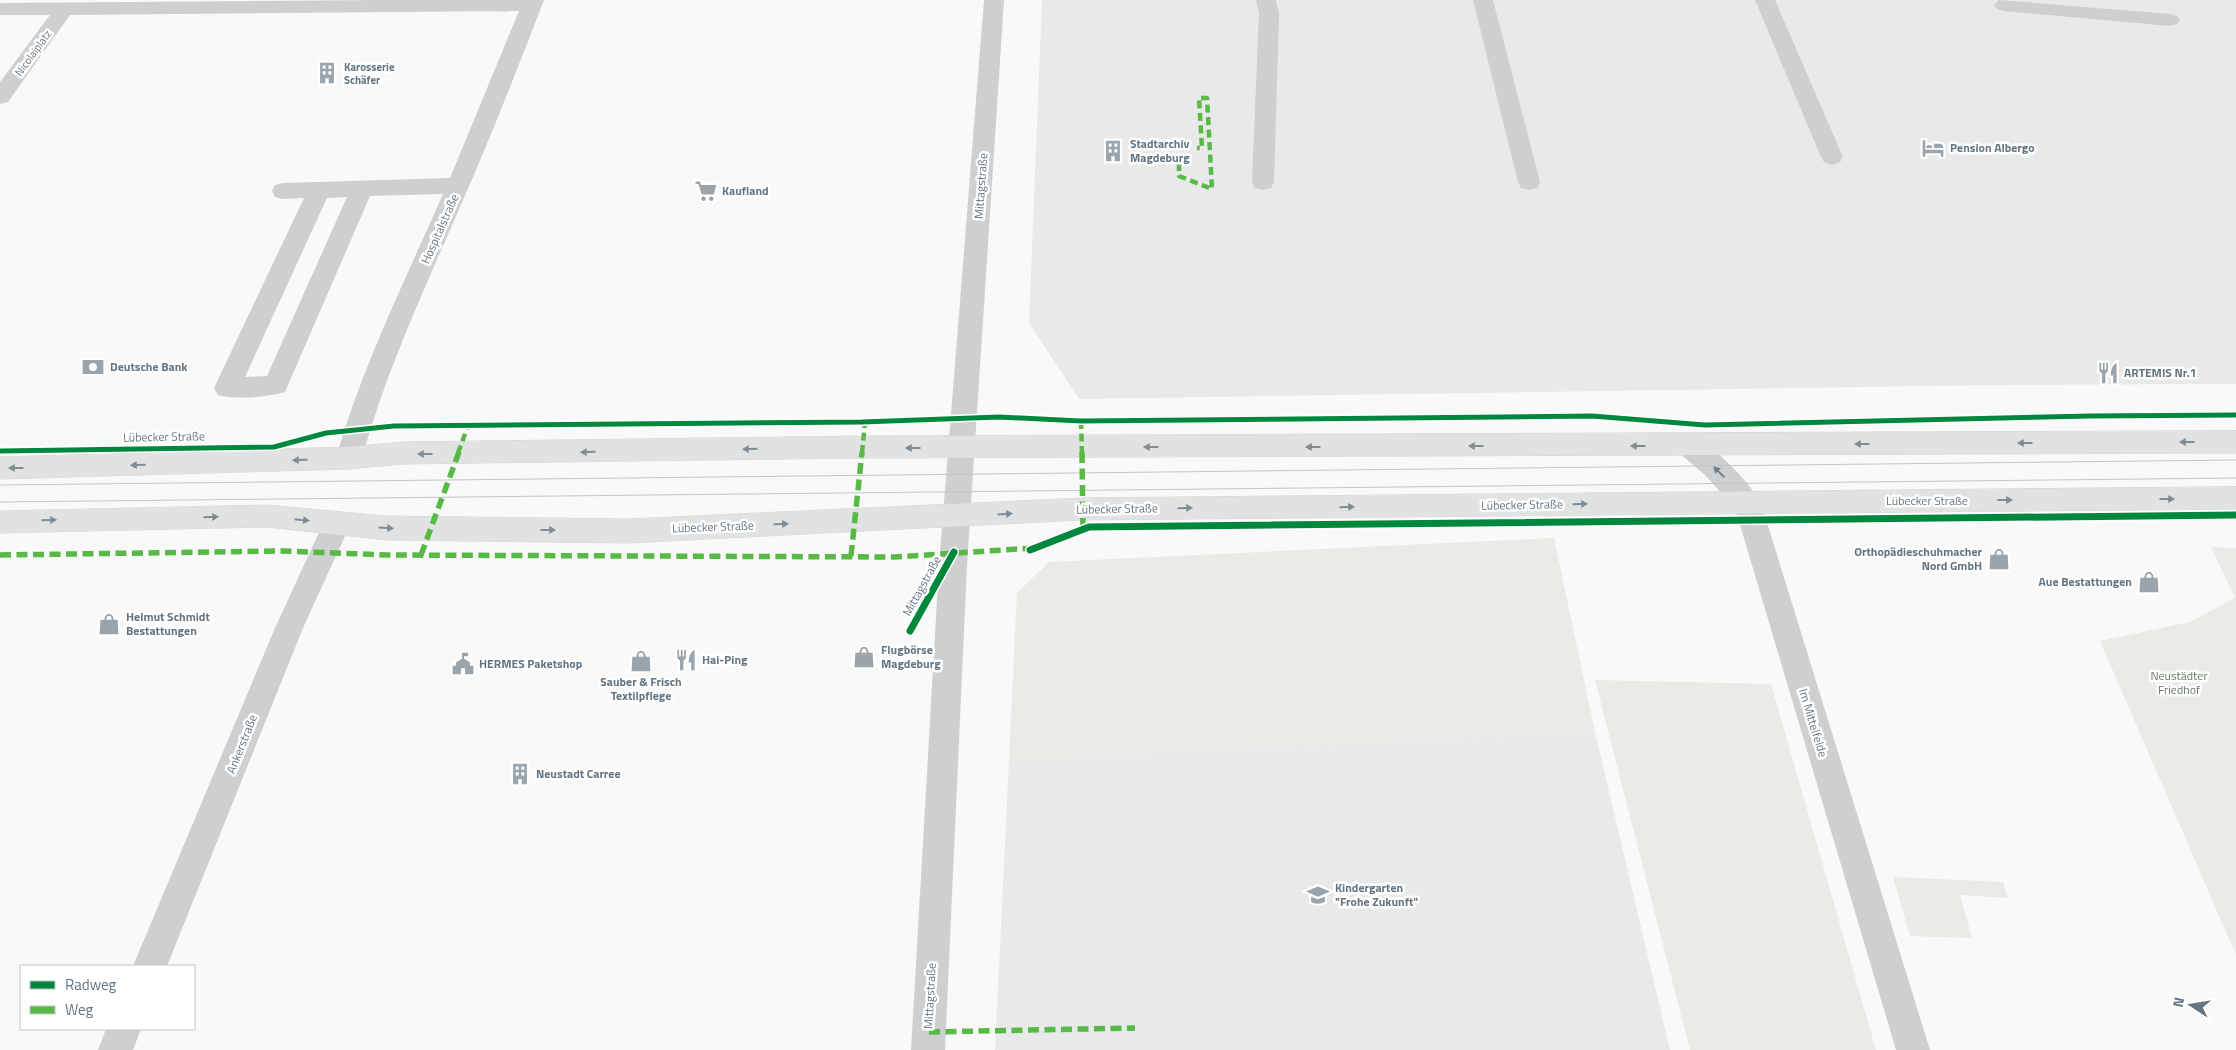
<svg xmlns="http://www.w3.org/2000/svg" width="2236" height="1050" viewBox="0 0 2236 1050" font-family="'Titillium Web',sans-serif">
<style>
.built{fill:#e8e9e9}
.green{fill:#e8ebe6}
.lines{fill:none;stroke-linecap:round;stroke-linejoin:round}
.major-casing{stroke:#d5d6d7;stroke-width:1}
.minor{fill:#cecfd0;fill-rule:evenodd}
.major{fill:#e1e2e2;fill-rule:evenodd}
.tram{stroke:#c3c5c6;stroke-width:1}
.quiet-far1{stroke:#58b947;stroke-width:4.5;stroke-dasharray:8 4.5;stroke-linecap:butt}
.quiet{stroke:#58b947;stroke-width:5.5;stroke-dasharray:11 5.5;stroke-linecap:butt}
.cycleway-far1-casing{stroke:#fff;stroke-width:8}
.cycleway-casing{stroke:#fff;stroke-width:10}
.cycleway-far1{stroke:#00873e;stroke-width:5}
.cycleway{stroke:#00873e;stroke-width:7}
.oneway{fill:#7e8c96}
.oneway2{fill:#707f8b}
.labels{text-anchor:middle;stroke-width:5;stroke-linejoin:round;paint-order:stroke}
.far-street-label{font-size:11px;fill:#657683;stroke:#fff}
.far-poi-label{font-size:11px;font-weight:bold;fill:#657683;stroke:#fff;text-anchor:start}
.poi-label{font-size:12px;font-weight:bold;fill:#657683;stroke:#fff;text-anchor:start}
.street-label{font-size:12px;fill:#657683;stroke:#fff}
.park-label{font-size:12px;fill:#687a64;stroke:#fff}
</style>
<rect width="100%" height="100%" fill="#f9f9f9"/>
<path class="built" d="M1042,0H2236V384L1993,385L1079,399L1029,323Z
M1595,732L1670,1050H995L1009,760Z"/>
<path class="green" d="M1554,538L1595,732L1009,760L1017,593L1049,562Z
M2211,547L2236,548V955L2100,641L2190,622L2235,598Z
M1595,680L1771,684L1876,1050H1690Z
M1893,877L2003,882L2008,898L1960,895L1972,938L1910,936Z"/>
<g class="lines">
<g class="major-casing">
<path id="major" d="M2236,431V453L863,458L403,464L349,469L0,479V457L349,447L403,442L863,436Z
M2236,487V509L1082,520L628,543L386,540L267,527L0,533V511L267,505L386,516L628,519L1082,498Z"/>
</g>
<path class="minor" d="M378,0H544C517,70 490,139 460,207C424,290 386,371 362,458L358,466L349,469L340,466L336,458C362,366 405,281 443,194L370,196L285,392C268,397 235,400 218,395L214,388L304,198L283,199L275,197L272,191L275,185L283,183L450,178L519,11L70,15L8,102L0,104V82L50,15H0V3ZM347,197L267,376L245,377L327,198Z
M984,0H1004L967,565L945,1050H911L939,565Z
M1256,0H1276L1279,13L1274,182L1271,188L1263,190L1255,188L1252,182L1259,13Z
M1473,0H1493L1540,182L1537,188L1529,190L1521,188L1518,182Z
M1755,0H1775L1843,157L1840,162L1832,165L1824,162L1821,157Z
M1999,0L2170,14L2177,16L2180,20L2177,24L2170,26L2004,11L1997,9L1994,5Z
M1687,434C1711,442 1749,481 1761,503L1930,1050H1896L1735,508L1705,475L1678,452L1674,445L1678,438Z
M337,511L347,515L351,523L303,628L167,966H133L275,628L327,515Z
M106,1029H141L133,1050H98Z"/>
<use href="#major" class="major"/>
<path class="tram" d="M0,485L2236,460
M0,502L2236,478"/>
<path class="quiet-far1" d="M1179,163V176L1212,189L1207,98H1199L1202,148H1197
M1081,421L1082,453
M458,453L468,426
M862,453L865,422"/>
<path class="quiet" d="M1082,452L1083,531
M0,555L282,551L388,555L895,557L1034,548
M421,555L459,452
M851,556L862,452
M929,1032L1135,1028"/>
<g class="cycleway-far1-casing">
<path id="cycleway-far1" d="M0,451L274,447L326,433L394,426L862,422L999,417L1081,421L1592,416L1705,425L2090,416L2236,415"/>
</g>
<g class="cycleway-casing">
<path id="cycleway" d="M1030,550L1089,527L2236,515
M910,631L954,552"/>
</g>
<use href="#cycleway-far1" class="cycleway-far1"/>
<use href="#cycleway" class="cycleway"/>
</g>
<defs><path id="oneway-solid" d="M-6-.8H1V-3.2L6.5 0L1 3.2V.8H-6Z" transform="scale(1.25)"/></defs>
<g class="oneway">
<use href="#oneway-solid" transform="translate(2187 442) rotate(180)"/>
<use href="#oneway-solid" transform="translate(2025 443) rotate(180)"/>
<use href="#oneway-solid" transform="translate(1862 444) rotate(180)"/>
<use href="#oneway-solid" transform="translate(1476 446) rotate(180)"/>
<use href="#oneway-solid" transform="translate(1638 446) rotate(180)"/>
<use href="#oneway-solid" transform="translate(1151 447) rotate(180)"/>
<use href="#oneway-solid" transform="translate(1313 447) rotate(180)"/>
<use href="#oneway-solid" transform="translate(913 448) rotate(-180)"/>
<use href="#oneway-solid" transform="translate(750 449) rotate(179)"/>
<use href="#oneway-solid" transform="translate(588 452) rotate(179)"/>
<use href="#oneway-solid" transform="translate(425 454) rotate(-180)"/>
<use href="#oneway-solid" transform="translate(300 460) rotate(178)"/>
<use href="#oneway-solid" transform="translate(138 465) rotate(178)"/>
<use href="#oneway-solid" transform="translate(16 468) rotate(180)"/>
<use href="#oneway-solid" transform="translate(2167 499)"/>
<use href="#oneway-solid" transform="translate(2005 500)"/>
<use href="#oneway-solid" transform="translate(1580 504) rotate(-1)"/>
<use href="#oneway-solid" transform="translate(1347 507) rotate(-1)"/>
<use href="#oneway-solid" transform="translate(1185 508) rotate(-1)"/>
<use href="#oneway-solid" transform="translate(1005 514) rotate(-3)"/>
<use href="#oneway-solid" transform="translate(211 517) rotate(-1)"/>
<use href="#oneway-solid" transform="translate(49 520) rotate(-2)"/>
<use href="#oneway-solid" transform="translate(302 520) rotate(6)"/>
<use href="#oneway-solid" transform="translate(781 524) rotate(-2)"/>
<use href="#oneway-solid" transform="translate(386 528) rotate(4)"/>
<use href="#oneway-solid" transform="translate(548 530)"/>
</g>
<use class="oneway2" href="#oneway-solid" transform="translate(1719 472) rotate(-136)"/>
<defs>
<g id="building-bare" transform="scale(1.725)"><path d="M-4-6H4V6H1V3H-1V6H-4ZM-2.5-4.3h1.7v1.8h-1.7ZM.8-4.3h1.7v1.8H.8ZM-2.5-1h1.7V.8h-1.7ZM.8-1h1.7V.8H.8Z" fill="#99a4ac" stroke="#fff" stroke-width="2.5" paint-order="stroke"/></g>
<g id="hotel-bare" transform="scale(1.725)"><path d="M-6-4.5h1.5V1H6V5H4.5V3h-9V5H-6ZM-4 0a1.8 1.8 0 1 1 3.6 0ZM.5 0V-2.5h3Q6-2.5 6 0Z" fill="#99a4ac" stroke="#fff" stroke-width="2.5" paint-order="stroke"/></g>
<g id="supermarket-bare" transform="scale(1.725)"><path d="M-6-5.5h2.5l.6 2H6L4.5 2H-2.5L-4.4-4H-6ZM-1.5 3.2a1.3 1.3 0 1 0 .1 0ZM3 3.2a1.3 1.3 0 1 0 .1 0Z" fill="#99a4ac" stroke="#fff" stroke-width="2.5" paint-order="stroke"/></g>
<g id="bank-bare" transform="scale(1.725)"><path d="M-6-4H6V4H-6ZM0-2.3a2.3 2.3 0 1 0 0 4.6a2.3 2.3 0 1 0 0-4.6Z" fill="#99a4ac" stroke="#fff" stroke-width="2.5" paint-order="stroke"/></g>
<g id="restaurant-bare" transform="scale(1.725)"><path d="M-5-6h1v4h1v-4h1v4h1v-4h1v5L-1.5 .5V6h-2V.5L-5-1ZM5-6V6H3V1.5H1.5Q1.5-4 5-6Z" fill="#99a4ac" stroke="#fff" stroke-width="2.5" paint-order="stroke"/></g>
<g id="shop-bare" transform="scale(1.725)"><path d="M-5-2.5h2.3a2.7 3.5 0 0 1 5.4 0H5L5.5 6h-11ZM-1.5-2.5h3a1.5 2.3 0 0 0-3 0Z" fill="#99a4ac" stroke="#fff" stroke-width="2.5" paint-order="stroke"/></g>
<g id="civic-bare" transform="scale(1.725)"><path d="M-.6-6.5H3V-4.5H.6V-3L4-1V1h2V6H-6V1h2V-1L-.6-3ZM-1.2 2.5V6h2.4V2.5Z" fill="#99a4ac" stroke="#fff" stroke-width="2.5" paint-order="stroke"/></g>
<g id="school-bare" transform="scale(1.725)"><path d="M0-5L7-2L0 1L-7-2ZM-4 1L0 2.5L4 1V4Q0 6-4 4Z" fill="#99a4ac" stroke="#fff" stroke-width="2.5" paint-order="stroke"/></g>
</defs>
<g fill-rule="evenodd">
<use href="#building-bare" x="327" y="73"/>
<use href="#hotel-bare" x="1933" y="148"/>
<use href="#building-bare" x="1113" y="151"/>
<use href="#supermarket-bare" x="706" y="191"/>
<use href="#bank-bare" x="93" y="367"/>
<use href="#restaurant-bare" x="2108" y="373"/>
<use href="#shop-bare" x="1999" y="559"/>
<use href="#shop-bare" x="2149" y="582"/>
<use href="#shop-bare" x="109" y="624"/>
<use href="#shop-bare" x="864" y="657"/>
<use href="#restaurant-bare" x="686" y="660"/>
<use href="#shop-bare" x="641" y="661"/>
<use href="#civic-bare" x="463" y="664"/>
<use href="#building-bare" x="520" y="774"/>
<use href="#school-bare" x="1318" y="895"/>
</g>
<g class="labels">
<g class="far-street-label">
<text transform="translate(33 53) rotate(-54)" y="4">Nicolaiplatz</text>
</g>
<g class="far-poi-label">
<text x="344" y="71">Karosserie<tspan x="344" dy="13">Schäfer</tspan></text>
</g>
<g class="poi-label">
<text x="1130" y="148">Stadtarchiv<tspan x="1130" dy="14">Magdeburg</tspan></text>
<text x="1950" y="152">Pension Albergo</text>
<text x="722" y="195">Kaufland</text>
<text x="110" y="371">Deutsche Bank</text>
<text x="2124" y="377">ARTEMIS Nr.1</text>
<text x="1982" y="556" text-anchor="end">Orthopädieschuhmacher<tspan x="1982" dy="14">Nord GmbH</tspan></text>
<text x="2132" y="586" text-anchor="end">Aue Bestattungen</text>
<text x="126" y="621">Helmut Schmidt<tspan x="126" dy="14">Bestattungen</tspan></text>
<text x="881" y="654">Flugbörse<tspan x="881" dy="14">Magdeburg</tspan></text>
<text x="702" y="664">Hai-Ping</text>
<text x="479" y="668">HERMES Paketshop</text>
<text x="641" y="686" text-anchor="middle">Sauber &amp; Frisch<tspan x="641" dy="14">Textilpflege</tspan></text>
<text x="536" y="778">Neustadt Carree</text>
<text x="1335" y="892">Kindergarten<tspan x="1335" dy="14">"Frohe Zukunft"</tspan></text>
</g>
<g class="street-label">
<text transform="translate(981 186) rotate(-86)" y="4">Mittagstraße</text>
<text transform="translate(440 229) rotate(-66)" y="4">Hospitalstraße</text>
<text transform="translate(164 437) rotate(-1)" y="4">Lübecker Straße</text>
<text x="1927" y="505">Lübecker Straße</text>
<text transform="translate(1522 505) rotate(-1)" y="4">Lübecker Straße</text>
<text transform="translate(1117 509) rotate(-1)" y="4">Lübecker Straße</text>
<text transform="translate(713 527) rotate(-2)" y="4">Lübecker Straße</text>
<text transform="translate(922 586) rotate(-61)" y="4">Mittagstraße</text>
<text transform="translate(1813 723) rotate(73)" y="4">Im Mittelfelde</text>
<text transform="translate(242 744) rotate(-68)" y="4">Ankerstraße</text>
<text transform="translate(930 996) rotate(-87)" y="4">Mittagstraße</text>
</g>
<g class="park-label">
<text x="2179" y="680">Neustädter<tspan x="2179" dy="14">Friedhof</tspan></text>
</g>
</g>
<rect x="20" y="965" width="175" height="65" fill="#ffffff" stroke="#c1c8cd"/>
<rect x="30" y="981" width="25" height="8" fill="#00873e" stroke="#c1c8cd"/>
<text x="65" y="990" font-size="15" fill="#657683">Radweg</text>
<rect x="30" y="1006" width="25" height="8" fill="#58b947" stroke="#c1c8cd"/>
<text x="65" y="1015" font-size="15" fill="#657683">Weg</text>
<g transform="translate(2191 1005) rotate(282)" stroke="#ffffff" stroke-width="4" paint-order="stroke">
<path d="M0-4L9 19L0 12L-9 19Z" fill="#657683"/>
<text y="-8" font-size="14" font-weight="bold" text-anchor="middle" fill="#657683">N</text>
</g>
</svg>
